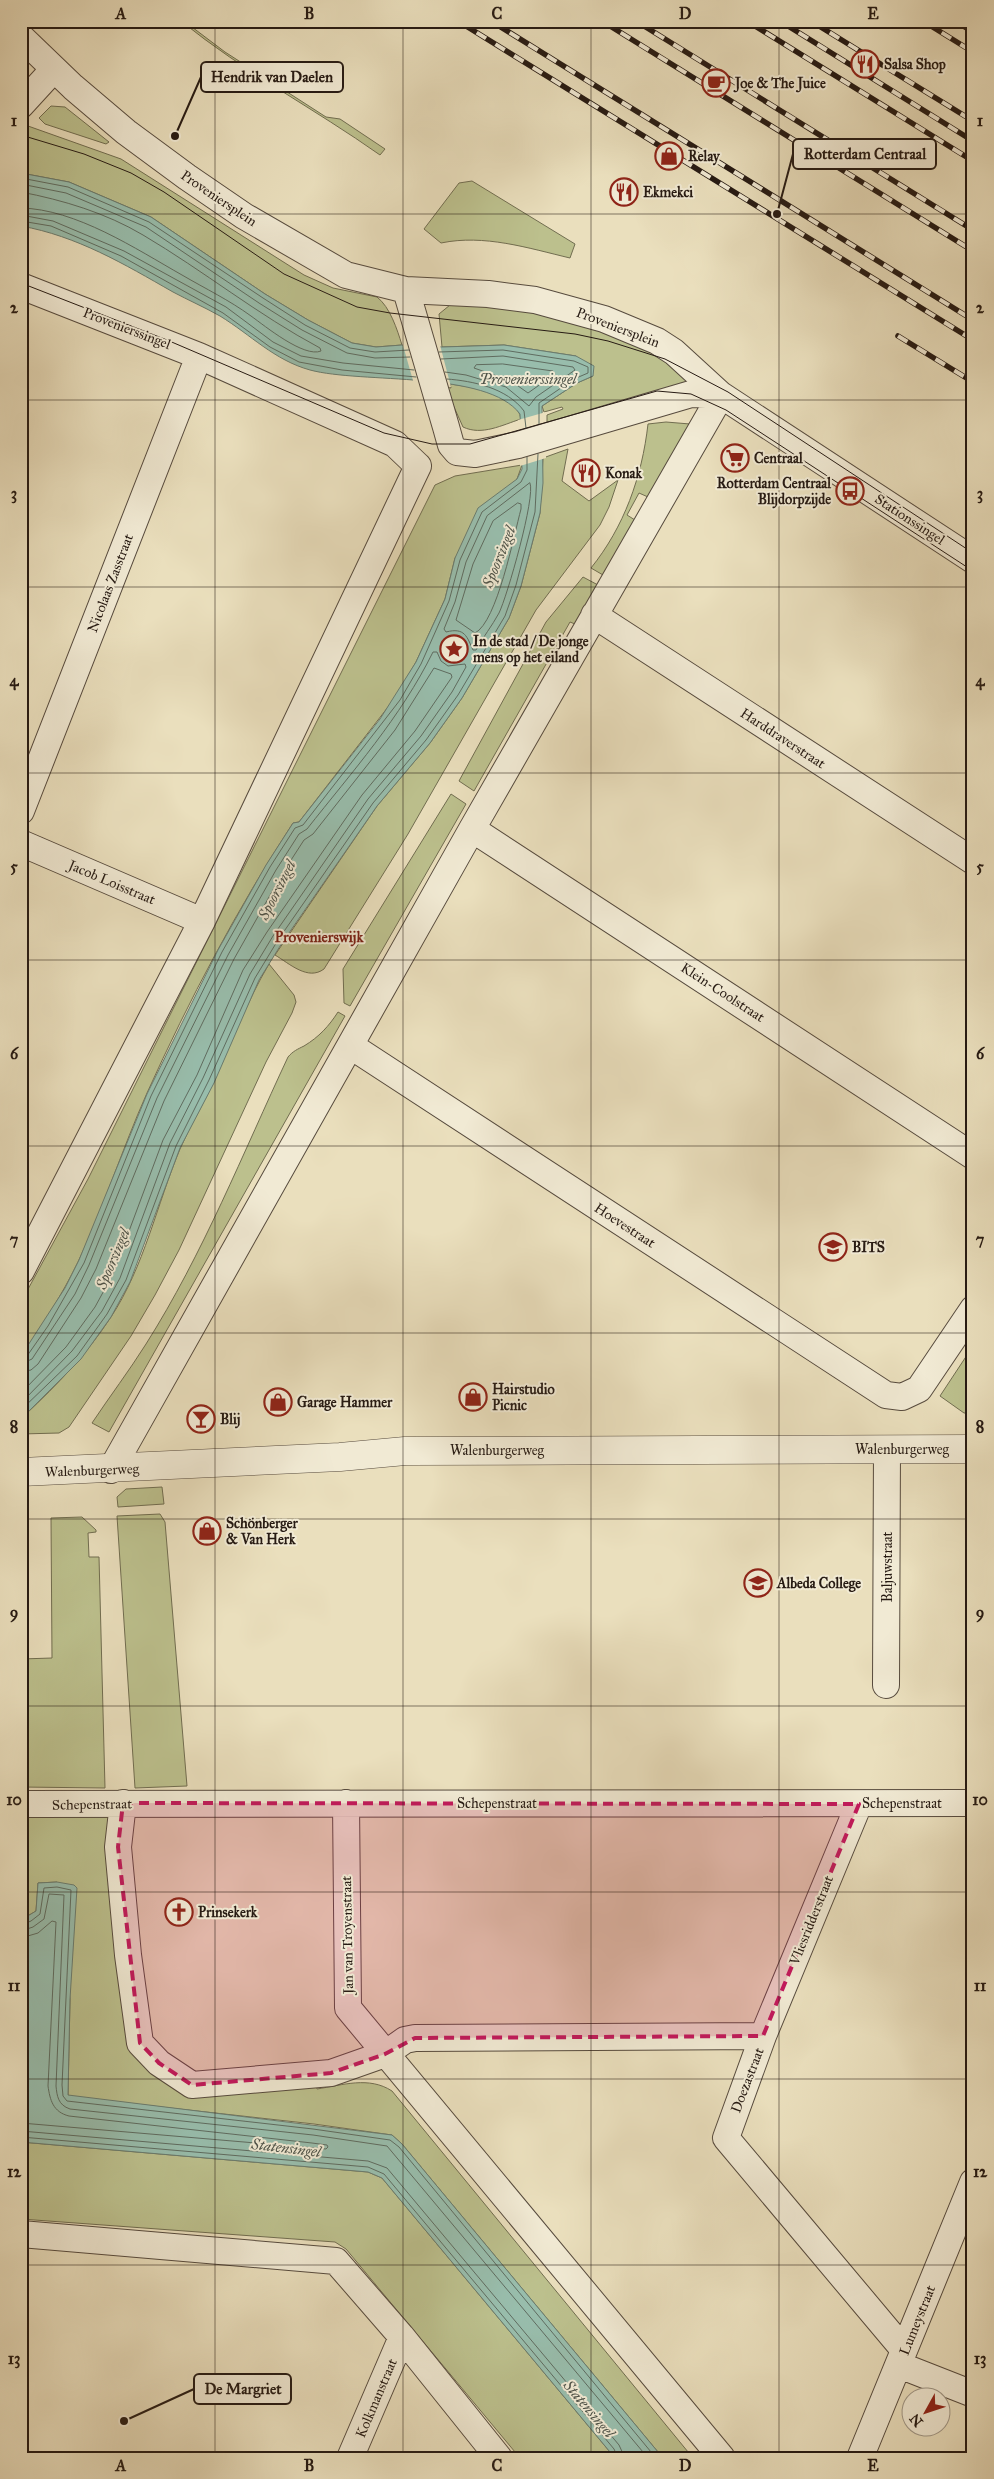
<svg xmlns="http://www.w3.org/2000/svg" width="994" height="2479" viewBox="0 0 994 2479" font-family="'IM FELL Great Primer',serif">
<style>
.green{fill:#bcc08d;stroke:#716d50}
.water{fill:#98bdac;stroke:#6a7c6f}
.pier{fill:#eadfbd}
.lines{fill:none;stroke-linecap:round;stroke-linejoin:round}
.shore{stroke:#5f6c60;stroke-width:1}
.minor-casing{stroke:#574b3e;stroke-width:28}
.tertiary-casing{stroke:#574b3e;stroke-width:29}
.minor{stroke:#f1ead4;stroke-width:26}
.tertiary{stroke:#f1ead4;stroke-width:28}
.tram{stroke:#261a13;stroke-width:1}
.rail-casing{stroke:#261a13;stroke-width:5.5}
.rail{stroke:#f1ead4;stroke-width:4;stroke-dasharray:11;stroke-linecap:butt}
.marked{fill:#c2185b;fill-opacity:0.2;stroke:#c2185b;stroke-width:4;stroke-dasharray:10 6;stroke-linejoin:round}
.grid{fill:none;stroke:#261a13;stroke-width:1;stroke-opacity:0.55}
.labels{text-anchor:middle;stroke-width:4;stroke-linejoin:round;paint-order:stroke}
.poi-label{font-size:14px;font-weight:bold;fill:#261a13;stroke:#f1ead4;text-anchor:start}
.street-label{font-size:14px;fill:#261a13;stroke:#f1ead4}
.water-label{font-size:15px;font-style:italic;fill:#4e5349;stroke:#f1ead4}
.neighbourhood-label{font-size:15px;font-weight:bold;fill:#7a1f14;stroke:#f1ead4}
.leader{fill:none;stroke:#261a13;stroke-width:2}
.callout-dot{fill:#261a13;stroke:#f1ead4;stroke-width:2}
.callout{fill:#f1ead4;stroke:#261a13;stroke-width:2}
.callout-label{font-size:15px;text-anchor:middle;font-weight:bold;fill:#261a13}
.neatline{fill:none;stroke:#261a13;stroke-width:2}
.grid-label{font-size:16px;text-anchor:middle;font-weight:bold;fill:#261a13}
</style>
<rect width="100%" height="100%" fill="#eadfbd"/>
<filter id="stains"><feTurbulence type="fractalNoise" baseFrequency=".004" numOctaves="4"/><feColorMatrix values="0 0 0 0 .2 0 0 0 0 .09 0 0 0 0 .02 0 0 0 .5 -.17"/></filter>
<radialGradient id="worn" r=".72"><stop offset=".6" stop-color="#630" stop-opacity="0"/><stop offset="1" stop-color="#630" stop-opacity=".3"/></radialGradient>
<path class="green" d="M181,21H184L225,52L326,117L340,119L385,149L380,155C315,109 244,72 181,21Z
M51,106L65,107L109,142L106,144L45,124L39,118Z
M28,126L121,159L304,275L333,288L377,297C390,307 397,329 402,345L376,347L352,343L308,320L265,294L151,217L69,182L21,173V130Z
M472,181L575,244L570,258C528,248 484,234 441,243L424,229L459,183Z
M450,305L532,308L643,341L691,383L547,429V415L563,409L562,407L544,412L542,406L577,383L593,376L576,356L504,345L442,347L439,314Z
M450,384C472,387 517,394 521,419C502,425 482,436 463,427L445,387L451,388Z
M666,422L690,424L648,497L639,493L627,515L635,520L603,575L591,568C624,527 642,477 648,424Z
M568,449L562,481L589,501L618,480L609,507L600,525L536,610L408,834L324,969C308,981 290,964 275,955L377,806L430,743L462,698L509,618L521,586L540,513L543,458Z
M522,465L517,479L455,558L445,599L416,662L395,698L299,822L293,823C237,909 189,1000 147,1093C122,1149 104,1207 78,1262C62,1295 42,1326 21,1356V1302L88,1179L435,485L455,476Z
M583,577L598,585L575,624L570,622L474,791L459,781L546,622Z
M451,794L466,804L350,1006L344,1003L343,969Z
M269,964L294,995L296,1002L292,1013L266,1062L179,1250L155,1295L131,1336L69,1427L59,1433L21,1434V1415L26,1414C57,1385 87,1354 111,1317C144,1267 157,1204 180,1149C190,1125 204,1104 214,1081C232,1042 247,1001 269,964Z
M338,1012L345,1016L109,1432L92,1423C110,1396 129,1371 146,1344C203,1254 243,1153 288,1057C293,1051 298,1049 304,1046C319,1037 329,1026 338,1012Z
M973,1346V1413H964L940,1396Z
M162,1487L164,1504L118,1507L117,1497L126,1489Z
M160,1514L165,1522L187,1786L135,1788L117,1516Z
M82,1517L96,1530V1532L88,1533L89,1557H99L105,1788L21,1787V1659L52,1658L51,1518Z
M111,1814L152,2074L316,2083L317,2089C343,2085 369,2076 392,2091L693,2458H663L402,2144L392,2135L314,2124L71,2097L68,2095L70,1999L57,1882L38,1883L36,1911L21,1920V1816Z
M21,2142L368,2172L382,2178L615,2458H520L346,2249L335,2242L21,2219Z"/>
<path class="water" d="M21,173L69,182L151,217L265,294L308,320L352,343L376,347L402,345L442,347L504,345L576,356L594,366L593,376L577,383L542,406L543,483L540,513L521,586L509,618L462,698L430,743L377,806L282,943L259,980L214,1083L180,1148L130,1282L111,1317L81,1359L26,1414L21,1415V1356L65,1288L79,1260L147,1094L218,950L266,865L293,823L299,822L380,719L416,662L445,599L455,558L478,508L517,479L522,469L520,414C487,370 362,384 310,370C274,360 251,335 220,316C204,307 188,300 173,292C124,264 77,236 21,226Z
M57,1882L74,1885L77,1888L70,1999L68,2095L392,2135L402,2144L663,2458H615L382,2178L368,2172L21,2142V1920L36,1911L38,1883Z"/>
<path class="pier" d="M402,342L440,345L451,387L414,384Z
M546,412V458L520,466L518,420Z"/>
<g class="lines">
<path class="shore" d="M21,178L68,187L149,222L263,298L305,325L350,348L375,352L409,350
M21,184L66,193L146,227L259,303L302,330L347,353L375,358L410,357
M21,192C63,200 106,213 143,235C204,271 258,315 320,348L321,351C304,358 265,326 251,316C229,300 206,289 182,275C136,249 76,209 21,208
M21,215L53,221L124,251L226,307L273,342L301,356L343,363L414,370
M21,221L51,226L121,256L223,313L270,347L299,362L342,370L416,377
M439,352L503,350L574,361L588,367V373L574,379L539,403V424
M441,359L503,356L573,367L575,370L536,397L529,406L506,387L466,375L445,372
M503,364L553,371L555,374L528,393L511,381L474,368L476,365Z
M447,379C473,381 507,388 524,411L526,428
M530,483C536,496 507,597 499,613C492,626 483,637 476,650H473C467,637 465,627 446,632L444,629L455,602L466,562L487,516Z
M518,503L521,504V509C514,535 497,622 475,633L456,620L473,564L493,521Z
M442 648a12 12 0 1 1 24 0a12 12 0 1 1-24 0Z
M21,1358L27,1356L48,1326L84,1263L151,1096L222,952L270,867L295,828L303,825L400,700L421,664L449,601L460,560L482,512L521,482L527,470V457
M21,1364L32,1359L75,1294L89,1265L157,1098L228,955L276,870L299,834L307,829C352,772 401,717 433,652H437L441,661L448,666L465,664L466,667L452,692L421,736L368,799L273,936L250,974L203,1078L170,1143L120,1278L102,1311L72,1351L21,1403
M21,1372L31,1370L38,1364L81,1298L96,1269L164,1101L234,959L282,874L304,840L313,834L395,730L434,668L451,674L452,677L415,731L362,795L267,932L243,970L197,1075L163,1140L113,1274L95,1307L66,1347L21,1393
M21,1410L77,1356L107,1314L126,1280L176,1146L209,1080L255,978L278,940L373,803L426,740L458,695L505,616L516,585L535,512L538,454
M21,1925L31,1921L40,1914L44,1888L57,1887L71,1890L62,2085L63,2096L67,2101L313,2129L390,2140L399,2147L656,2458
M21,1931L33,1927L44,1919L49,1894L64,1895L56,2086C57,2096 58,2105 70,2109L313,2135L387,2146L648,2458
M21,1938L38,1933L52,1921L56,1922L48,2086C50,2100 53,2112 69,2116L312,2143L327,2145L328,2147L326,2149L21,2123
M21,2131L368,2161L387,2168L619,2445L625,2458
M21,2137L368,2167L384,2174L614,2449L618,2458"/>
<g class="minor-casing">
<path id="minor" d="M21,37L73,87L126,132L187,177L244,216L346,275L406,290L488,294L535,300L604,319L657,341L674,352L721,395L973,560
M21,105L54,69
M21,286L199,356L395,444L418,466
M406,290L446,427L451,445L457,452L475,454L518,445L691,394L721,395
M594,615L973,861
M21,811L199,356
M472,829L973,1156
M21,843L202,921
M351,1046L886,1395L902,1397L919,1389L973,1309
M21,1271L202,921L418,466
M111,1470L472,829L721,395
M886,1685L887,1449
M123,1803L118,1847L128,1955L140,2043L159,2063L192,2085L331,2073L385,2054L405,2040L415,2038L763,2036
M346,1803L348,2008L722,2458
M21,1804L973,1803
M859,1804L763,2036L726,2138L904,2350
M21,2234L336,2261L402,2337L499,2458
M899,2365L973,2394
M350,2458L402,2337
M860,2458L973,2182"/>
</g>
<g class="tertiary-casing">
<path id="tertiary" d="M21,1472L340,1457L405,1451L973,1449"/>
</g>
<use href="#minor" class="minor"/>
<use href="#tertiary" class="tertiary"/>
<path class="tram" d="M21,135L84,154L131,173L164,192L284,274L357,307L390,313L575,334L608,341L665,359L728,392L973,553
M21,283L167,340L384,433L432,444H470L657,391L691,394L726,410L973,571"/>
<g class="rail-casing">
<path id="rail" d="M458,21L973,340
M491,21L973,320
M602,21L973,251
M636,21L973,230
M747,21L973,161
M780,21L973,141
M811,21L973,121
M923,21L973,52
M955,21L973,32
M898,336L973,382"/>
</g>
<use href="#rail" class="rail"/>
</g>
<path class="marked" d="M123,1803L859,1804L763,2036L415,2038L385,2054L331,2073L192,2085L159,2063L140,2043L118,1847Z"/>
<path class="grid" d="M215,21V2458M403,21V2458M591,21V2458M779,21V2458M21,214H973M21,400H973M21,587H973M21,773H973M21,960H973M21,1146H973M21,1333H973M21,1519H973M21,1706H973M21,1892H973M21,2079H973M21,2265H973"/>
<defs>
<g id="restaurant-ring" transform="scale(1.4375)"><circle r="9.5" fill="#f1ead4" stroke="#8f2418" stroke-width="1.5"/><path d="M-5-6h1v4h1v-4h1v4h1v-4h1v5L-1.5 .5V6h-2V.5L-5-1ZM5-6V6H3V1.5H1.5Q1.5-4 5-6Z" fill="#8f2418"/></g>
<g id="cafe-ring" transform="scale(1.4375)"><circle r="9.5" fill="#f1ead4" stroke="#8f2418" stroke-width="1.5"/><path d="M-5.5-4.5H6V0H3Q3 3.5 0 3.5H-2.5Q-5.5 3.5-5.5 0ZM3-3.2v2h1.7v-2ZM-6 4.5H4V6H-6Z" fill="#8f2418"/></g>
<g id="shop-ring" transform="scale(1.4375)"><circle r="9.5" fill="#f1ead4" stroke="#8f2418" stroke-width="1.5"/><path d="M-5-2.5h2.3a2.7 3.5 0 0 1 5.4 0H5L5.5 6h-11ZM-1.5-2.5h3a1.5 2.3 0 0 0-3 0Z" fill="#8f2418"/></g>
<g id="supermarket-ring" transform="scale(1.4375)"><circle r="9.5" fill="#f1ead4" stroke="#8f2418" stroke-width="1.5"/><path d="M-6-5.5h2.5l.6 2H6L4.5 2H-2.5L-4.4-4H-6ZM-1.5 3.2a1.3 1.3 0 1 0 .1 0ZM3 3.2a1.3 1.3 0 1 0 .1 0Z" fill="#8f2418"/></g>
<g id="bus-ring" transform="scale(1.4375)"><circle r="9.5" fill="#f1ead4" stroke="#8f2418" stroke-width="1.5"/><path d="M-5-6H5V4H4V6H2V4H-2V6H-4V4H-5ZM-3.5-4V0h7V-4ZM-3.5 1.2v1.5H-2V1.2ZM2 1.2v1.5H3.5V1.2Z" fill="#8f2418"/></g>
<g id="sight-ring" transform="scale(1.4375)"><circle r="9.5" fill="#f1ead4" stroke="#8f2418" stroke-width="1.5"/><path d="M0-6L1.8-2.2L6-1.7L2.9 1.2L3.7 5.4L0 3.3L-3.7 5.4L-2.9 1.2L-6-1.7L-1.8-2.2Z" fill="#8f2418"/></g>
<g id="school-ring" transform="scale(1.4375)"><circle r="9.5" fill="#f1ead4" stroke="#8f2418" stroke-width="1.5"/><path d="M0-5L7-2L0 1L-7-2ZM-4 1L0 2.5L4 1V4Q0 6-4 4Z" fill="#8f2418"/></g>
<g id="bar-ring" transform="scale(1.4375)"><circle r="9.5" fill="#f1ead4" stroke="#8f2418" stroke-width="1.5"/><path d="M-6-5H6L.8 .8V4.5H3.5V6h-7V4.5H-.8V.8Z" fill="#8f2418"/></g>
<g id="university-ring" transform="scale(1.4375)"><circle r="9.5" fill="#f1ead4" stroke="#8f2418" stroke-width="1.5"/><path d="M0-5L7-2L0 1L-7-2ZM-4 1L0 2.5L4 1V4Q0 6-4 4Z" fill="#8f2418"/></g>
<g id="church-ring" transform="scale(1.4375)"><circle r="9.5" fill="#f1ead4" stroke="#8f2418" stroke-width="1.5"/><path d="M-1.2-6h2.4v3.5h3.3v2.4h-3.3V6h-2.4V-.1h-3.3v-2.4h3.3Z" fill="#8f2418"/></g>
</defs>
<g fill-rule="evenodd">
<use href="#restaurant-ring" x="865" y="64"/>
<use href="#cafe-ring" x="716" y="83"/>
<use href="#shop-ring" x="669" y="156"/>
<use href="#restaurant-ring" x="624" y="192"/>
<use href="#supermarket-ring" x="735" y="458"/>
<use href="#restaurant-ring" x="586" y="473"/>
<use href="#bus-ring" x="850" y="491"/>
<use href="#sight-ring" x="454" y="649"/>
<use href="#school-ring" x="833" y="1247"/>
<use href="#shop-ring" x="473" y="1397"/>
<use href="#shop-ring" x="278" y="1402"/>
<use href="#bar-ring" x="201" y="1419"/>
<use href="#shop-ring" x="207" y="1531"/>
<use href="#university-ring" x="758" y="1583"/>
<use href="#church-ring" x="179" y="1912"/>
</g>
<g class="labels">
<g class="poi-label">
<text x="884" y="69">Salsa Shop</text>
<text x="735" y="88">Joe &amp; The Juice</text>
<text x="688" y="161">Relay</text>
<text x="643" y="197">Ekmekci</text>
<text x="754" y="463">Centraal</text>
<text x="605" y="478">Konak</text>
<text x="831" y="488" text-anchor="end">Rotterdam Centraal<tspan x="831" dy="16">Blijdorpzijde</tspan></text>
<text x="473" y="646">In de stad / De jonge<tspan x="473" dy="16">mens op het eiland</tspan></text>
<text x="852" y="1252">BITS</text>
<text x="492" y="1394">Hairstudio<tspan x="492" dy="16">Picnic</tspan></text>
<text x="297" y="1407">Garage Hammer</text>
<text x="220" y="1424">Blij</text>
<text x="226" y="1528">Schönberger<tspan x="226" dy="16">&amp; Van Herk</tspan></text>
<text x="777" y="1588">Albeda College</text>
<text x="198" y="1917">Prinsekerk</text>
</g>
<g class="street-label">
<text transform="translate(219 198) rotate(34)" y="5">Proveniersplein</text>
<text transform="translate(618 327) rotate(21)" y="5">Proveniersplein</text>
<text transform="translate(127 328) rotate(21)" y="5">Provenierssingel</text>
<text transform="translate(910 519) rotate(33)" y="5">Stationssingel</text>
<text transform="translate(110 583) rotate(-69)" y="5">Nicolaas Zasstraat</text>
<text transform="translate(783 738) rotate(33)" y="5">Harddraverstraat</text>
<text transform="translate(112 882) rotate(23)" y="5">Jacob Loisstraat</text>
<text transform="translate(723 992) rotate(33)" y="5">Klein-Coolstraat</text>
<text transform="translate(625 1225) rotate(33)" y="5">Hoevestraat</text>
<text x="902" y="1454">Walenburgerweg</text>
<text x="497" y="1455">Walenburgerweg</text>
<text transform="translate(92 1470) rotate(-2)" y="5">Walenburgerweg</text>
<text transform="translate(887 1567) rotate(-90)" y="5">Baljuwstraat</text>
<text x="497" y="1808">Schepenstraat</text>
<text x="902" y="1808">Schepenstraat</text>
<text transform="translate(92 1804) rotate(-1)" y="5">Schepenstraat</text>
<text transform="translate(811 1920) rotate(-68)" y="5">Vliesridderstraat</text>
<text transform="translate(347 1935) rotate(-91)" y="5">Jan van Troyenstraat</text>
<text transform="translate(747 2080) rotate(-69)" y="5">Doezastraat</text>
<text transform="translate(917 2320) rotate(-68)" y="5">Lumeystraat</text>
<text transform="translate(376 2398) rotate(-67)" y="5">Kolkmanstraat</text>
</g>
<g class="water-label">
<text x="528" y="384">Provenierssingel</text>
<text transform="translate(499 557) rotate(-68)" y="5">Spoorsingel</text>
<text transform="translate(277 890) rotate(-63)" y="5">Spoorsingel</text>
<text transform="translate(113 1259) rotate(-67)" y="5">Spoorsingel</text>
<text transform="translate(286 2148) rotate(7)" y="5">Statensingel</text>
<text transform="translate(589 2409) rotate(50)" y="5">Statensingel</text>
</g>
<g class="neighbourhood-label">
<text x="319" y="942">Provenierswijk</text>
</g>
</g>
<path class="leader" d="M175 136L201 77M777 214L793 154M124 2421L194 2389"/>
<g class="callout-dot">
<circle cx="175" cy="136" r="5"/>
<circle cx="777" cy="214" r="5"/>
<circle cx="124" cy="2421" r="5"/>
</g>
<g class="callout">
<rect x="201" y="62" width="142" height="30" rx="5"/>
<rect x="793" y="139" width="143" height="30" rx="5"/>
<rect x="194" y="2374" width="97" height="30" rx="5"/>
</g>
<g class="callout-label">
<text x="272" y="82">Hendrik van Daelen</text>
<text x="865" y="159">Rotterdam Centraal</text>
<text x="243" y="2394">De Margriet</text>
</g>
<rect width="994" height="2479" fill="none" stroke="#eadfbd" stroke-width="55"/>
<g transform="translate(926 2412) rotate(230)"><circle r="24" fill="#f1ead4" stroke="#a09787"/>
<path d="M0-4L9 19L0 12L-9 19Z" fill="#8f2418"/>
<text y="-8" font-size="14" font-weight="bold" text-anchor="middle" fill="#261a13">N</text>
</g>
<rect x="28" y="28" width="938" height="2424" class="neatline"/>
<g class="grid-label">
<text x="121" y="19">A</text>
<text x="309" y="19">B</text>
<text x="497" y="19">C</text>
<text x="685" y="19">D</text>
<text x="873" y="19">E</text>
<text x="14" y="126">1</text>
<text x="980" y="126">1</text>
<text x="14" y="313">2</text>
<text x="980" y="313">2</text>
<text x="14" y="499">3</text>
<text x="980" y="499">3</text>
<text x="14" y="686">4</text>
<text x="980" y="686">4</text>
<text x="14" y="872">5</text>
<text x="980" y="872">5</text>
<text x="14" y="1059">6</text>
<text x="980" y="1059">6</text>
<text x="14" y="1245">7</text>
<text x="980" y="1245">7</text>
<text x="14" y="1432">8</text>
<text x="980" y="1432">8</text>
<text x="14" y="1618">9</text>
<text x="980" y="1618">9</text>
<text x="14" y="1805">10</text>
<text x="980" y="1805">10</text>
<text x="14" y="1991">11</text>
<text x="980" y="1991">11</text>
<text x="14" y="2177">12</text>
<text x="980" y="2177">12</text>
<text x="14" y="2364">13</text>
<text x="980" y="2364">13</text>
<text x="121" y="2471">A</text>
<text x="309" y="2471">B</text>
<text x="497" y="2471">C</text>
<text x="685" y="2471">D</text>
<text x="873" y="2471">E</text>
</g>
<rect width="100%" height="100%" filter="url(#stains)"/>
<rect width="100%" height="100%" fill="url(#worn)"/>
</svg>
